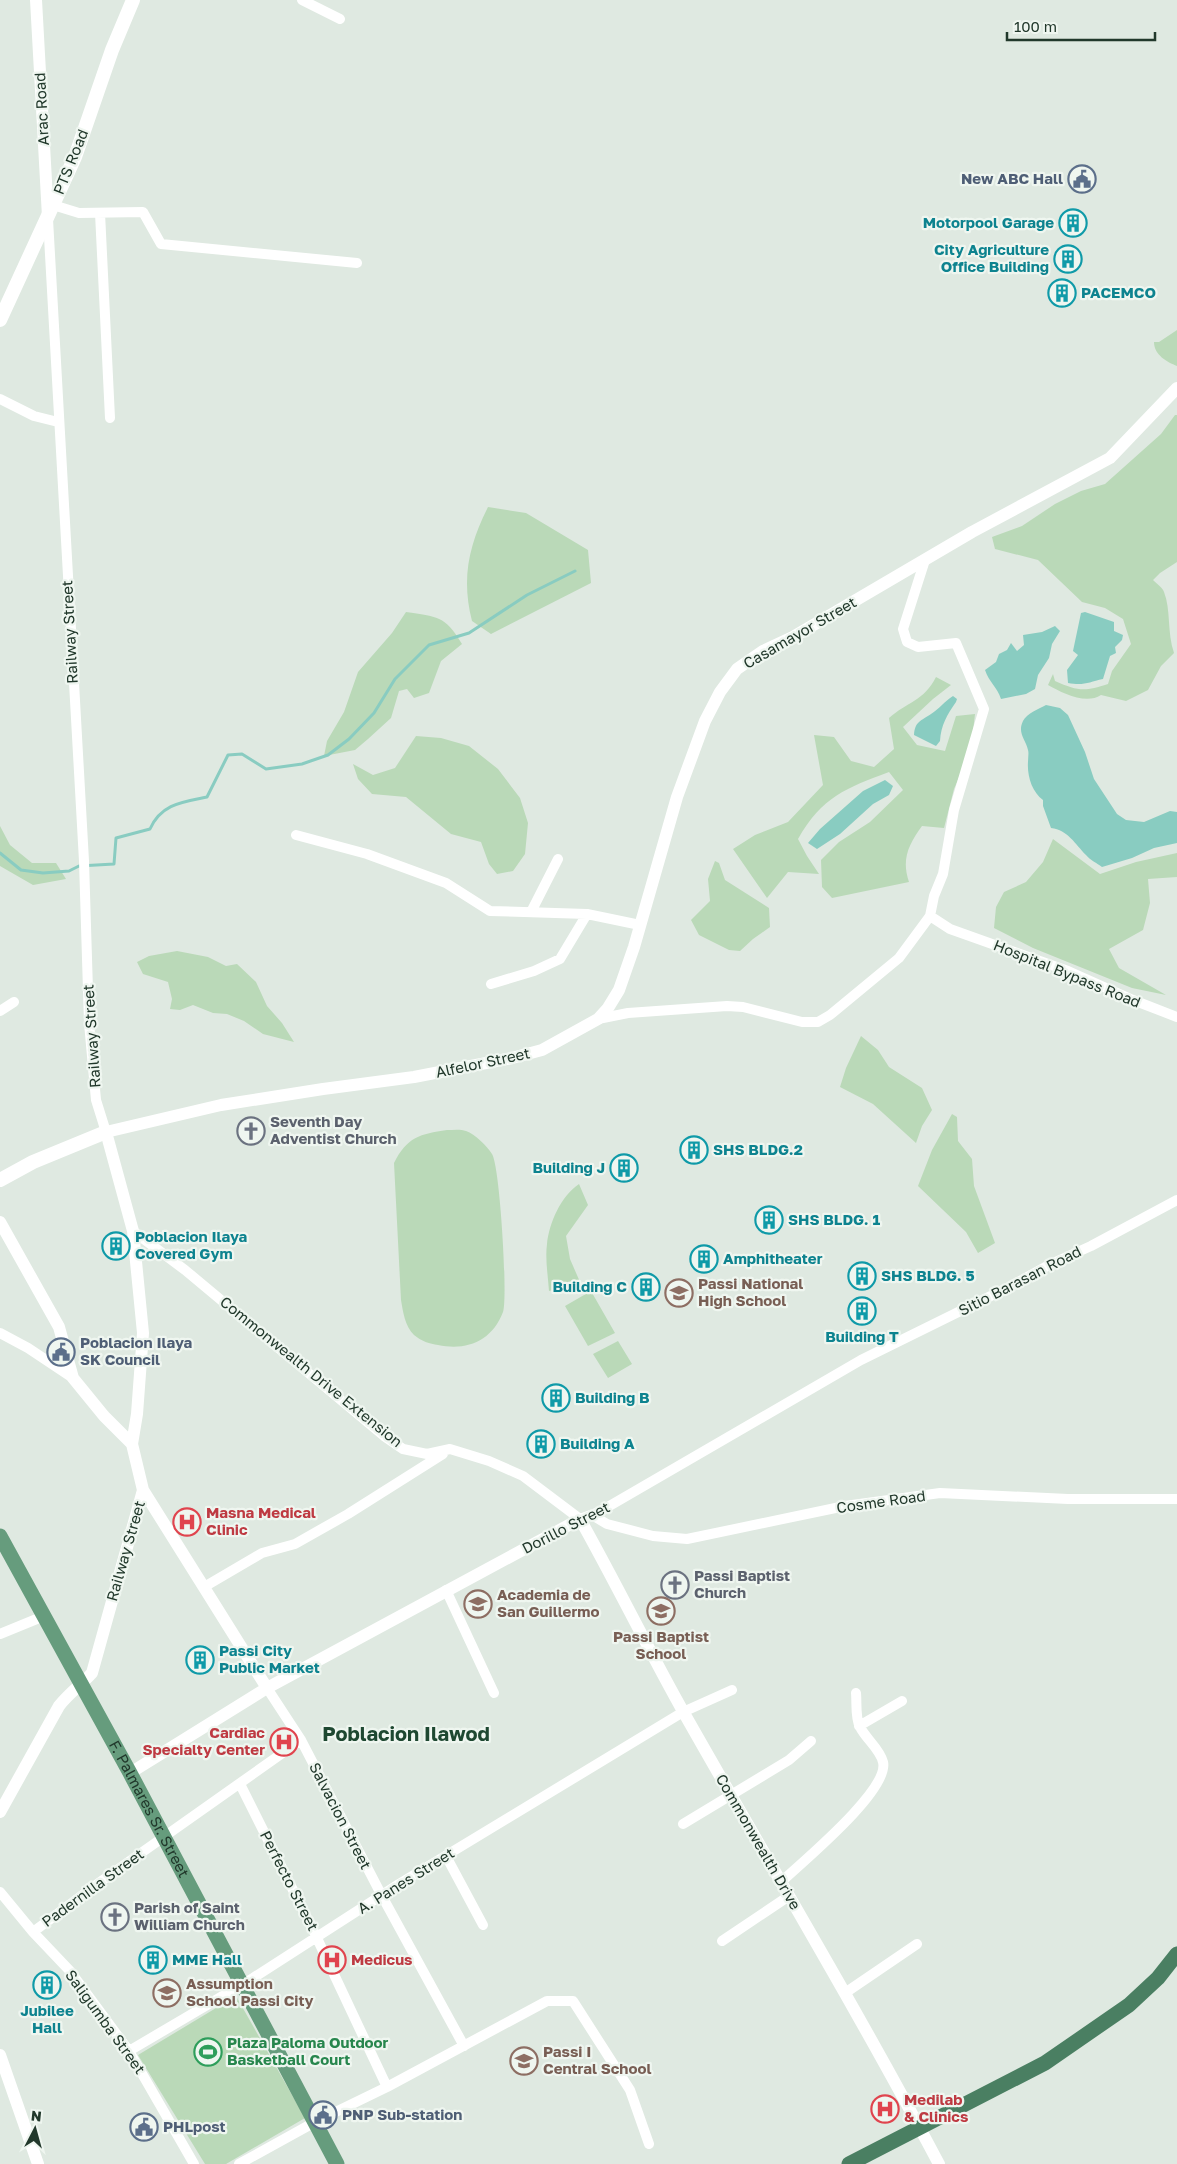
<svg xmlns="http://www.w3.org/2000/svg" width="1177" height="2164" viewBox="0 0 1177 2164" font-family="'Golos Text',sans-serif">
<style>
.green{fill:#bad9b8}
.water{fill:#89ccc1}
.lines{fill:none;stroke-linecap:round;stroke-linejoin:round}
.stream{stroke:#89ccc1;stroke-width:3}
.minor{stroke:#fff;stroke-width:10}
.tertiary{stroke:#fff;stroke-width:12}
.secondary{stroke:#fff;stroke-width:14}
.primary{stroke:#669c7d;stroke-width:15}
.trunk{stroke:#4a7f62;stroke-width:15}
.labels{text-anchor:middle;stroke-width:4.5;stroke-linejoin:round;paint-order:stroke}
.street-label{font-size:15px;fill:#21382b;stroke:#eff6f0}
.service-label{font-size:15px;font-weight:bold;fill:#4e5e75;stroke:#eff6f0;text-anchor:start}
.culture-label{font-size:15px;font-weight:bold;fill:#0d838f;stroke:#eff6f0;text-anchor:start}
.worship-label{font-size:15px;font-weight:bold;fill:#5b616d;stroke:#eff6f0;text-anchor:start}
.education-label{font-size:15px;font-weight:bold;fill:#785e54;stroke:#eff6f0;text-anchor:start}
.health-label{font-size:15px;font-weight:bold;fill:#be3a42;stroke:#eff6f0;text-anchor:start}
.leisure-label{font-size:15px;font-weight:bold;fill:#27864d;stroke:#eff6f0;text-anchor:start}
.district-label{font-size:20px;font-weight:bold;fill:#1e4831;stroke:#eff6f0}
</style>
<rect width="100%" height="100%" fill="#dfe9e1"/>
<path class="green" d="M1177,330V366C1167,362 1154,355 1154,342H1159Z
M1175,415H1177V562L1160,573L1153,580C1157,584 1163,588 1164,592C1171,609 1167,633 1174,653L1161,666L1148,690L1126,701L1101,695C1086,705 1062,693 1048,685L1053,674L1055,681C1078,691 1084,692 1108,684L1112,671L1131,644L1123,619L1105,608L1082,602L1038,560L995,549L992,537L1022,526L1055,504L1081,491L1105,484L1161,434Z
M488,507L526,513L588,550L591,583L491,634L472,621C461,578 469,545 488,507Z
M406,612C437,617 445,615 462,644L441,661L429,693L414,698L407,689L399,691L391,718L368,739L355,750L324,756L327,741L344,712L358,672L392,633Z
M936,677L951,685L933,699L903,727L917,745L945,751L956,716L975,714L971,749L954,789L944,828L922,826C909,844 901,859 909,882L832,898L822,887L821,860L839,842L870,822L903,790L889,772C846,788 822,797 798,839L807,856L819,874L788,872L767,898L733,849L755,835L788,822L823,785L814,735L834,737L851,761L874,767L894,749L889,718C907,702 924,701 936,677Z
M416,736L441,738L469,746L498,769L520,798L528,823L525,854L513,871L497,874L489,864L481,842L451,834L406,797L372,794L358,779L353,764L373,775L395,768Z
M0,826L10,845L32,863H56L66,879L33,885L0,866Z
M1053,839L1100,874L1136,862L1177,853V877L1148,879L1150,903L1143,930L1109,949L1119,968L1166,995L1132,988L1033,948L994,928L996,907L1004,892L1026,882L1043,862Z
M715,861L719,863L725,880L769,908L770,927L753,939L740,951L729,950L699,935L691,920L710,901L708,879Z
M177,951L208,957L226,966L237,964L256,982L267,1006L282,1023L294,1042L263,1034L244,1021L227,1014L213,1013L193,1005L180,1010L170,1009L172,999L168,982L143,974L137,962L149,956Z
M861,1036L878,1050L889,1067L922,1088L932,1110L922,1126L916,1143L873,1104L840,1087L846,1068Z
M952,1114L957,1117L958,1141L972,1159L974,1186L995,1243L978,1253L966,1232L918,1186L932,1150Z
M447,1130C453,1130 461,1129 466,1131C475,1134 487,1146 492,1154C500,1166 508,1298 503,1312C492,1341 467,1351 438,1345C430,1344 421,1341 414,1335C405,1326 403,1312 401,1300L394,1163C407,1137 420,1134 447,1130Z
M579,1184L588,1205L566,1236L570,1259L580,1282L549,1291C548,1276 545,1259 547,1244C549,1223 561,1196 579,1184Z
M591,1291L615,1333L588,1346L565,1306Z
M618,1341L632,1364L608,1378L593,1354Z
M236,1996L305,2118L226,2164H205L138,2055Z"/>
<path class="water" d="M1085,612L1114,622V631L1123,635L1122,640L1115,647L1116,653L1110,656L1103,679C1089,682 1084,686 1068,683L1067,670L1078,655L1073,651L1081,613Z
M1055,626L1060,631L1052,644L1049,658L1038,675L1035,689L1026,694L1001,699C997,687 989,682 985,670L996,662L999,654L1007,650L1011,643L1017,651L1024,645L1023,635L1042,632Z
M953,696L957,699L956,702C947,715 941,725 940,741L936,746L914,735C915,721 921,721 931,714C939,709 945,701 953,696Z
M1046,705L1060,708L1068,715L1085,752L1094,779L1117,814L1126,820L1144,822L1170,811L1177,812V843L1154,848L1132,858L1102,867C1097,863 1090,860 1086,855C1075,844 1068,830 1051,828L1043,806V800C1032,792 1027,776 1028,762C1028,758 1029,753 1028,750C1026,740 1017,733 1023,721C1027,713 1039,709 1046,705Z
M885,780L893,786L889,795L873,804L840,834L817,849L808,843L820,829L863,791Z"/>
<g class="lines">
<path class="stream" d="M0,853L21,870L43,873L69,871L79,866L114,864L116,838L150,829C161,804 182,802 207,797L228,755L242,754L266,769L302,764L328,755L349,739L374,713L395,679L429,645L469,633L527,595L575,571"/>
<path class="minor" d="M302,0L340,19
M53,205L79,213L143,212L161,244L357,263
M100,213L110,418
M48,219L84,861L89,1023L96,1100L106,1132
M0,399L34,416L58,422
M296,835L367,854L446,883L490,911L587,914L640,925
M531,912L558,859
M930,916L950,929L1068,971L1133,1000L1177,1017
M491,984L534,971L560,959L587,914
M0,1011L14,1002
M598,1019L628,1013L727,1006L743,1007L802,1022H818L830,1015L899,958L930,916L934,896L943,874L954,810L984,709L956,643L918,647L907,642L903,629L925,560
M133,1231L185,1270L384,1436L403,1449L427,1454L450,1449L489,1461L523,1476L580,1519L599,1512L861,1360L1009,1287L1051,1264L1091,1246L1177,1200
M0,1333L28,1348L73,1378
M592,1515L607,1524L653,1536L687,1539L845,1506L940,1493L1068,1499H1177
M204,1587L262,1553L295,1544L348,1514L443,1454
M446,1590L494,1693
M0,1634L44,1616
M267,1688L301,1740L382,1896L464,2046
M859,1726L902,1701
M240,1784L316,1936L387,2087
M683,1824L789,1760L811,1741
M446,1856L483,1925
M780,1883C801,1863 890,1790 883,1762C880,1749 866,1739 860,1727C855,1718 857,1703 856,1693
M0,1892L33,1932L70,1971L129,2051L194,2164
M33,1932L100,1882L301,1740
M722,1941L789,1896
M845,1993L917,1944
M129,2051L253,1978L399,1884L683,1712L732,1690
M239,2164L315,2122L387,2087L547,2001H573L630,2090L649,2144"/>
<path class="tertiary" d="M36,0L48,217
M0,1222L59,1327L73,1378L104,1416L132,1444
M143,1490L267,1688
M130,1773L267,1688L580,1519C616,1583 648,1649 684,1713C769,1863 858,2011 939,2164
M0,1812L59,1706C69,1693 81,1685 92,1673L143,1490L132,1444L137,1414L143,1333L133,1231L106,1132L221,1105L323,1089L414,1077L512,1058L542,1050L598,1019L608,1008L619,990L634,947L677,797L705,721L720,692L737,669L763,651L793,637L972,532L1110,458L1177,388
M0,2055L38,2164"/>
<path class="secondary" d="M0,320L75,157L112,50L133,0
M0,1180L33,1162L106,1132"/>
<path class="primary" id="s1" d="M0,1536L130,1773L337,2164"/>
<path class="trunk" d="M849,2164L1045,2063L1129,2005L1158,1978L1177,1954"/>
</g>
<defs>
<g id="civic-ring" transform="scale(1.4375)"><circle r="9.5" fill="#eff6f0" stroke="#5c6f8a" stroke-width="1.5"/><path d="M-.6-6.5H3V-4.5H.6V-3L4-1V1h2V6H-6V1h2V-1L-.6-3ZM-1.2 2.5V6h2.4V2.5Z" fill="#5c6f8a"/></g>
<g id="building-ring" transform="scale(1.4375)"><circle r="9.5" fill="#eff6f0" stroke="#0f9aa8" stroke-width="1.5"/><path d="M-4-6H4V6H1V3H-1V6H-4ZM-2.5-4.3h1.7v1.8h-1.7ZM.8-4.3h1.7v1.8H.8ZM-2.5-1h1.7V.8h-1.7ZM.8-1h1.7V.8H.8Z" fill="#0f9aa8"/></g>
<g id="church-ring" transform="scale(1.4375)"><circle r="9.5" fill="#eff6f0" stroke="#6b7280" stroke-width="1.5"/><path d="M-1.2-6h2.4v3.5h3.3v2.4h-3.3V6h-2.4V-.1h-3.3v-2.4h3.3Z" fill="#6b7280"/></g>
<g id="school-ring" transform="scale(1.4375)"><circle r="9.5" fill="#eff6f0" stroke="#8d6e63" stroke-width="1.5"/><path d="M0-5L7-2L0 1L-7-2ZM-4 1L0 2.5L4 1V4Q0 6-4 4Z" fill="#8d6e63"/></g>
<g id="hospital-ring" transform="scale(1.4375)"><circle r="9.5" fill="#eff6f0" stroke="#e0444e" stroke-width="1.5"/><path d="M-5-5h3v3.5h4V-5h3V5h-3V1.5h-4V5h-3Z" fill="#e0444e"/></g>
<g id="stadium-ring" transform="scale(1.4375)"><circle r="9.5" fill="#eff6f0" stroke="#2e9e5b" stroke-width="1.5"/><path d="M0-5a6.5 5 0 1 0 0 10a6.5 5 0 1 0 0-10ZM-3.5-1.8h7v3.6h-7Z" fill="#2e9e5b"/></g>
</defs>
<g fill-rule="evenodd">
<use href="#civic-ring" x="1082" y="179"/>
<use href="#building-ring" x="1073" y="223"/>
<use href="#building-ring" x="1068" y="259"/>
<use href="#building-ring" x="1062" y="293"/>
<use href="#church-ring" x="251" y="1131"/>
<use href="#building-ring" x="694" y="1150"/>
<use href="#building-ring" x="624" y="1168"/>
<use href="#building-ring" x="769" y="1220"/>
<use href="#building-ring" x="116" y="1246"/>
<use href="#building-ring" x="704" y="1259"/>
<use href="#building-ring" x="862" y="1276"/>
<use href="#building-ring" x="646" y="1287"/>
<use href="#school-ring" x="679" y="1293"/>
<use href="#building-ring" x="862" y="1311"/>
<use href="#civic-ring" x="61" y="1352"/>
<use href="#building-ring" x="556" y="1398"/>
<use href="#building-ring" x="541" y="1444"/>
<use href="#hospital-ring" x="187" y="1522"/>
<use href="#church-ring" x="675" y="1585"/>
<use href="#school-ring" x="478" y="1604"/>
<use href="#school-ring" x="661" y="1611"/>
<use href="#building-ring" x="200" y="1660"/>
<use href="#hospital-ring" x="284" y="1742"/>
<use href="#church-ring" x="115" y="1917"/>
<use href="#building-ring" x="153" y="1960"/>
<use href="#hospital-ring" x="332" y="1960"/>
<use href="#building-ring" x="47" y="1985"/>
<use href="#school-ring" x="167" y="1993"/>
<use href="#stadium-ring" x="208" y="2052"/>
<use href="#school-ring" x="524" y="2061"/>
<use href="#hospital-ring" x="885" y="2109"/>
<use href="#civic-ring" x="323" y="2115"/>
<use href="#civic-ring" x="144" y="2127"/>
</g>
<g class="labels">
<g class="street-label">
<text transform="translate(42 109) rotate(-93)" y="5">Arac Road</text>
<text transform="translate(71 162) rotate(-68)" y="5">PTS Road</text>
<text transform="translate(70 632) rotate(-93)" y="5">Railway Street</text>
<text transform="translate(800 633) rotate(-30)" y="5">Casamayor Street</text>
<text transform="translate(1067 974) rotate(22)" y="5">Hospital Bypass Road</text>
<text transform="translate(92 1036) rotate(-94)" y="5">Railway Street</text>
<text transform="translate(483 1063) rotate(-12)" y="5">Alfelor Street</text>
<text transform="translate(1020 1281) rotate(-27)" y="5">Sitio Barasan Road</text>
<text transform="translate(311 1372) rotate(39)" y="5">Commonwealth Drive Extension</text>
<text transform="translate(881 1502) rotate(-8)" y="5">Cosme Road</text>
<text transform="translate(566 1528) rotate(-27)" y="5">Dorillo Street</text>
<text transform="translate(126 1551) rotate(-74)" y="5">Railway Street</text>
<text dy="5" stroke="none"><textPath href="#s1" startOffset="311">F. Palmares Sr. Street</textPath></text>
<text transform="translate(340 1816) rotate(63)" y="5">Salvacion Street</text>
<text transform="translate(758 1842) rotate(60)" y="5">Commonwealth Drive</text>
<text transform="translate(289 1881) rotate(63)" y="5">Perfecto Street</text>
<text transform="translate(406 1881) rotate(-32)" y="5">A. Panes Street</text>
<text transform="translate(93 1888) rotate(-36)" y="5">Padernilla Street</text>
<text transform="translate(105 2022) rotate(54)" y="5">Saligumba Street</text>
</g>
<g class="service-label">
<text x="1063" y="184" text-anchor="end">New ABC Hall</text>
<text x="80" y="1348">Poblacion Ilaya<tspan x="80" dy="17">SK Council</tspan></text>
<text x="342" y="2120">PNP Sub-station</text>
<text x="163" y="2132">PHLpost</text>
</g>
<g class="culture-label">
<text x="1054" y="228" text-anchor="end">Motorpool Garage</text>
<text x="1049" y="255" text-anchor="end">City Agriculture<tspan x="1049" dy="17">Office Building</tspan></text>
<text x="1081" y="298">PACEMCO</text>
<text x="713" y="1155">SHS BLDG.2</text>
<text x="605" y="1173" text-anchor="end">Building J</text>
<text x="788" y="1225">SHS BLDG. 1</text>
<text x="135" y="1242">Poblacion Ilaya<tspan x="135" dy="17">Covered Gym</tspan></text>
<text x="723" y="1264">Amphitheater</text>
<text x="881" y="1281">SHS BLDG. 5</text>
<text x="627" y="1292" text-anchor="end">Building C</text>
<text x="862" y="1342" text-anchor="middle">Building T</text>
<text x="575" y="1403">Building B</text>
<text x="560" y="1449">Building A</text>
<text x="219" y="1656">Passi City<tspan x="219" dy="17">Public Market</tspan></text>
<text x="172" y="1965">MME Hall</text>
<text x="47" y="2016" text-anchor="middle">Jubilee<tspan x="47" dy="17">Hall</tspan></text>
</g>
<g class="worship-label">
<text x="270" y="1127">Seventh Day<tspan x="270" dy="17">Adventist Church</tspan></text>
<text x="694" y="1581">Passi Baptist<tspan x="694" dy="17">Church</tspan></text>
<text x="134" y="1913">Parish of Saint<tspan x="134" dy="17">William Church</tspan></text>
</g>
<g class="education-label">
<text x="698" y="1289">Passi National<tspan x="698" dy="17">High School</tspan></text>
<text x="497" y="1600">Academia de<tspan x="497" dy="17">San Guillermo</tspan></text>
<text x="661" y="1642" text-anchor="middle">Passi Baptist<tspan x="661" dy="17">School</tspan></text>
<text x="186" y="1989">Assumption<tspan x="186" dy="17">School Passi City</tspan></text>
<text x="543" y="2057">Passi I<tspan x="543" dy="17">Central School</tspan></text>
</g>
<g class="health-label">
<text x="206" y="1518">Masna Medical<tspan x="206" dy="17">Clinic</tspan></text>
<text x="265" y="1738" text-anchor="end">Cardiac<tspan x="265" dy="17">Specialty Center</tspan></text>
<text x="351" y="1965">Medicus</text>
<text x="904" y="2105">Medilab<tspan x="904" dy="17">&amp; Clinics</tspan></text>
</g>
<g class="leisure-label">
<text x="227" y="2048">Plaza Paloma Outdoor<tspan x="227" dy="17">Basketball Court</tspan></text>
</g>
<g class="district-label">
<text x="406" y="1741">Poblacion Ilawod</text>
</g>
</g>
<g transform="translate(35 2129) rotate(6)" stroke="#eff6f0" stroke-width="4" paint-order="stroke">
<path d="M0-4L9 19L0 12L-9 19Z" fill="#21382b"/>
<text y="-8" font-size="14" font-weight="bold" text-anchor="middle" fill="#21382b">N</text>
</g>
<path d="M1007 32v8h148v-8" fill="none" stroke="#21382b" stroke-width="2.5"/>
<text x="1014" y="32" font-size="15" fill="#21382b" stroke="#eff6f0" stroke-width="4" paint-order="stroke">100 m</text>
</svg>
